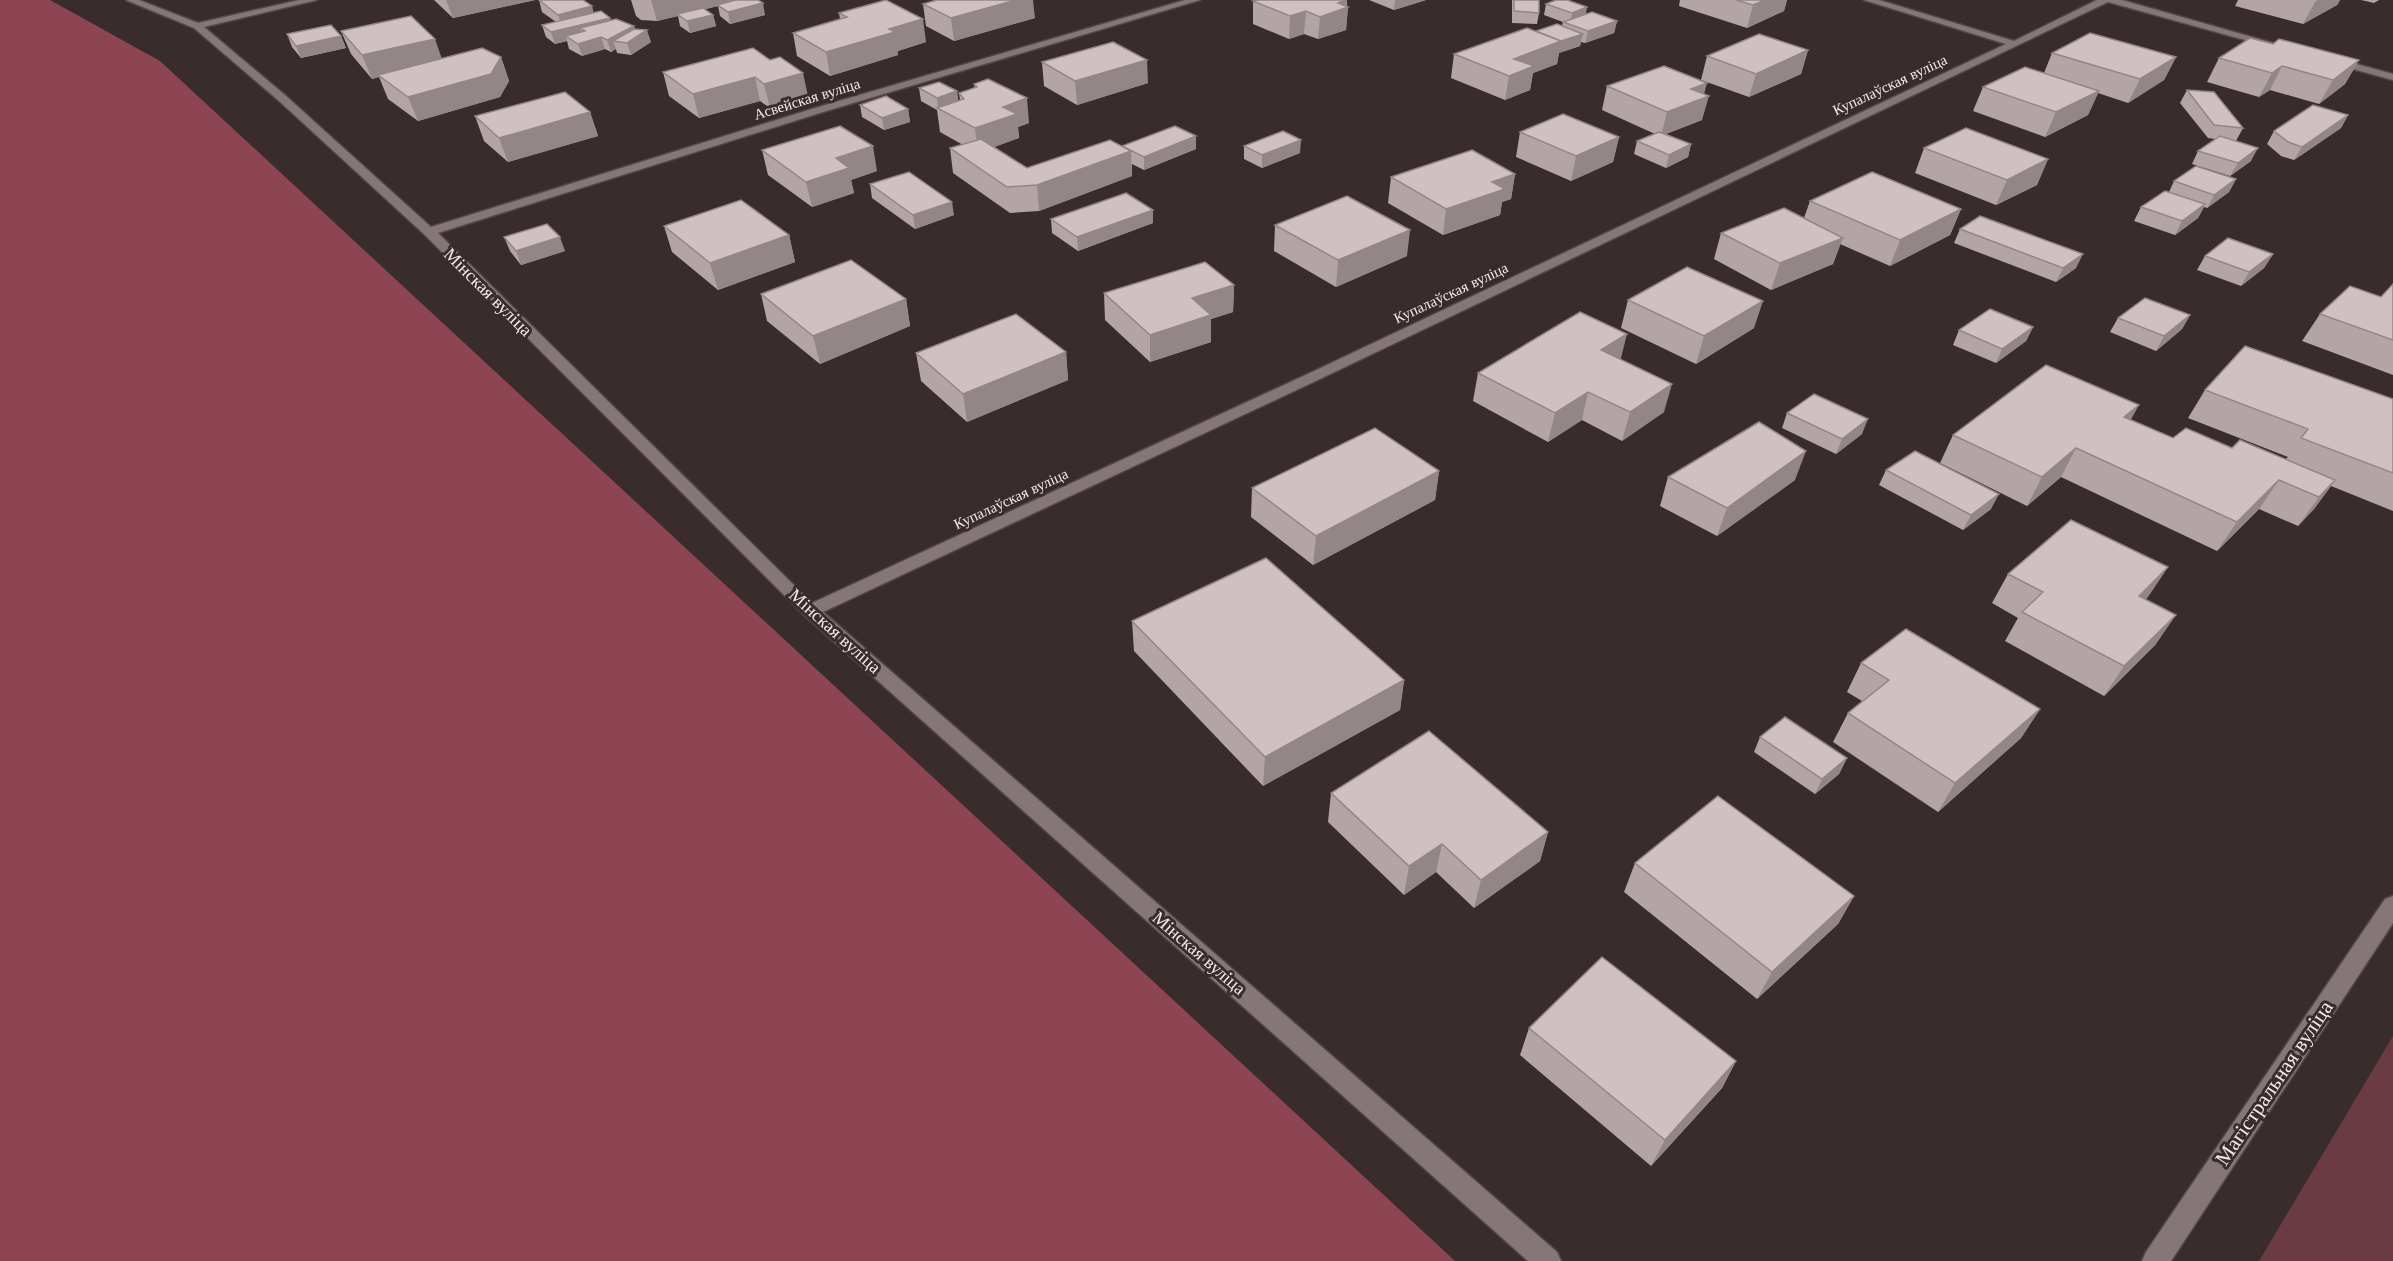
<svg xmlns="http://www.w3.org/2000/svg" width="2393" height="1261" viewBox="0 0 2393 1261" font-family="'Libre Baskerville',serif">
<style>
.green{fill:#6b3b44}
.forest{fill:#8d4553}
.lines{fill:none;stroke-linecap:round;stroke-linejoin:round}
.minor-casing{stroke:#524749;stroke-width:3}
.minor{fill:#857778;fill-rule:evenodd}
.wall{fill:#b3a5a7}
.shaded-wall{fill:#928688}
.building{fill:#d0c0c2;stroke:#928688;stroke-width:1.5}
.labels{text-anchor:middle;stroke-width:6;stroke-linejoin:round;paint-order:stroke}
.far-street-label{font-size:15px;fill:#f2eaeb;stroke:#382c2d}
.street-label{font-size:18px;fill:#f2eaeb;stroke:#382c2d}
.near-street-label{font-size:21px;fill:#f2eaeb;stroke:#382c2d}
</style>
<rect width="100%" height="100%" fill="#382c2d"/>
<path class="green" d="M2393,1036V1261H2259Z"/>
<path class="forest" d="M0,0H50L160,61L1455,1261H0Z"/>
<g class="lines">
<g class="minor-casing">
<path id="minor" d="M126,0H139L198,23L299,0H317L204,27L286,96L431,227L815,108L1185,0H1200L823,112L438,233L812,603L1312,372L2006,44L1864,0H1879L2014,41L2097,0H2122L2301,51L2292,53L2108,2L1322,378L823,612L1557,1252L1561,1261H1528L804,615L425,235L278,100L194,28Z
M2331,57L2393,74V80L2327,62L2326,60Z
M2393,896V923L2171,1261H2142L2146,1252L2385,899Z"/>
</g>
<use href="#minor" class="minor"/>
</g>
<path class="wall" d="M434,0H535L453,18Z
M539,0L594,13L611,20L634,26L635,29L651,42L631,55L617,53L616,49L611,52L605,49L582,56L569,49L567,41L555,44L546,37L542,25L556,22L542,12Z
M631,0H758L765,15L730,24L720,16L718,6L705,9L713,15L716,26L690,33L680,26L678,16L657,21L641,20L636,16Z
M1347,0V6L1348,7L1346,30L1318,39L1304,34L1289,39L1253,24V1Z
M1369,0H1426L1394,10Z
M1512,0H1539V13L1537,24L1512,23Z
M1680,0H1787L1784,11L1747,28L1679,6Z
M2238,0H2340L2337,5L2303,24L2235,6Z
M2361,0H2379L2374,3Z
M923,4L1035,18L954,41L926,26Z
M1546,4L1586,14L1617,21L1614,33L1585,43L1581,42L1580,46L1559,53L1557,64L1533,73L1530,90L1505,100L1451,78L1454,54L1536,31L1562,26L1563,22L1544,15Z
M839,13L926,42L898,51V55L830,76L797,56L793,33L840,19Z
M341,31L442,58L501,57L509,81L500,97L418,121L388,99L379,77L372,79L351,54Z
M287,34L341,36L346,48L301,58L292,47Z
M2273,44L2359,60L2345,84L2319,104L2270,90L2259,97L2207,82L2219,58Z
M753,48L808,96L770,108L760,101L699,118L669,96L663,72Z
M1808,50L1801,74L1749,97L1701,80L1707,56Z
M2052,53L2176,57L2164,80L2128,103L2098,93L2088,115L2045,137L1973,111L1983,87L2044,73Z
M1042,62L1148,83L1077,105L1044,86Z
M974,84L1029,123L1018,127L1019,138L994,147L1027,168L1122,146L1196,149L1144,170L1132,164V176L1039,211L1010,213L953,173L950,148L963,145L940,132L937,110L921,101L919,88L957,91L958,101L960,100L959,93L975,88Z
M1607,86L1704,94L1702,120L1666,134L1691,144L1688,157L1666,168L1634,154L1637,141L1655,134L1602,110Z
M2187,90L2243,128L2236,141L2233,140L2251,161L2230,176L2192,164L2198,151L2215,139L2208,138L2180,103Z
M860,105L908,109L910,122L884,130L862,117Z
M590,112L598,136L508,162L484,141L475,116Z
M2348,115L2341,128L2294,160L2281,156L2267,144L2274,131Z
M1520,132L1619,137L1613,162L1571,181L1516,157Z
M1244,146L1300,153L1262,168L1244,159Z
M1924,148L2048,159L2037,185L1996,205L1915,173Z
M762,150L877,171L851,180L854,193L812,207L768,175Z
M1515,174L1511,199L1502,202L1500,215L1443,235L1388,203L1391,177Z
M2236,179L2229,192L2207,208L2204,207L2198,218L2175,235L2134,221L2141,207L2169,192L2174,181Z
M870,184L954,215L915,229L872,198Z
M1810,201L1961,209L1950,235L1890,266L1840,244L1833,264L1771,290L1714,259L1721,233L1804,218Z
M1153,210V223L1078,251L1052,233L1051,219Z
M1275,225L1407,256L1336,287L1274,251Z
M664,226L789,235L795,262L718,290L672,252Z
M1960,229L2076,268L2056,282L1954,243Z
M504,237L565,251L521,265L510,251Z
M2273,254L2264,268L2241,286L2197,270L2205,256Z
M2393,284V375L2302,341L2320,314L2381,297Z
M1234,285L1233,312L1211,319V342L1150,362L1105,320L1104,293Z
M761,294L906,299L910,326L820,364L767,321Z
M1628,300L1754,328L1696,364L1621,328Z
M2190,315L2182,329L2156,351L2110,332L2118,318Z
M2033,327L2026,341L1996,363L1953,345L1959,330Z
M1066,352L1068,380L967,422L921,381L916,353Z
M1620,359L1664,412L1622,441L1582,420L1548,442L1473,401L1478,373Z
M2205,390L2393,399V511L2331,486L2314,509L2298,526L2259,509L2217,551L2061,477L2027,506L1940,463L1953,435L2131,420L2173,438L2232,448L2286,459L2288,457L2188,418Z
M1787,413L1862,434L1836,454L1782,428Z
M1886,470L1991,509L1963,530L1879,485Z
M1439,471L1435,500L1313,565L1251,517L1252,488Z
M1668,477L1795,480L1717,536L1660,506Z
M2168,567L2146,599L2156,644L2104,696L2005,641L2018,618L1992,603L2008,574Z
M1132,621L1404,680L1400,710L1263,786L1134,651Z
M1861,663L2040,709L2021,738L1938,812L1833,742L1848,713L1862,701L1847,692Z
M1760,737L1847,758L1839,774L1815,794L1754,752Z
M1331,793L1548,832L1540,861L1474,908L1436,872L1404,895L1328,822Z
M1635,863L1854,896L1838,924L1757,999L1624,892Z
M1529,1028L1736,1061L1722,1088L1651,1166L1520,1055Z"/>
<path class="shaded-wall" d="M446,0H535L453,18Z
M651,0H744L717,5L718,6L680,16L677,14L678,16L657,21Z
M1016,0H1033L1035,18L954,41L951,18Z
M1347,0L1346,8L1348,7L1346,30L1318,39L1320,17L1338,3Z
M1395,0H1426L1394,10Z
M1765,0H1787L1784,11L1747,28L1753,5Z
M2318,0H2340L2337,5L2303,24L2315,2Z
M763,3L765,15L730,24L728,12Z
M592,6L595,18L562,26L558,15Z
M1587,7L1585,19L1570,24L1572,13Z
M1306,11L1304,34L1289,39L1290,16Z
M713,15L716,26L690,33L687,21Z
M610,18L613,30L585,31L580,28L583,37L566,36L567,41L555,44L551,32Z
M923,19L926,42L898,51V55L830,76L826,52L889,29Z
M1617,21L1614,33L1585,43L1588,31Z
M634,26L637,37L647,30L651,42L631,55L627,43L613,41L616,49L611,52L607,40Z
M1583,34L1580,46L1559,53L1557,64L1533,73L1530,90L1505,100L1509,76L1514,59L1561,41Z
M341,36L346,48L301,58L296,46Z
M601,37L605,49L582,56L578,44Z
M435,39L443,62L378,75L379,77L372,79L362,55Z
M1808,50L1801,74L1749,97L1756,74Z
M501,57L509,81L500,97L418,121L408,97Z
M2176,57L2164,80L2128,103L2140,79Z
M1147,60L1148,83L1077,105L1075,81Z
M2359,60L2345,84L2319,104L2333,80Z
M2282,66L2270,90L2259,97L2272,73Z
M803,73L808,96L770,108L764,84Z
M755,77L760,101L699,118L693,94Z
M1707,83L1703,98L1709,96L1702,120L1661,136L1667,112L1691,89Z
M957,91L959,104L938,108L937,98Z
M2099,91L2088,115L2045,137L2056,112Z
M1027,98L1029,123L1018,127L1019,138L978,153L975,128L1003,107Z
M908,109L910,122L884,130L882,118Z
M590,112L598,136L508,162L499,138Z
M2348,115L2341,128L2294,160L2302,147Z
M1196,136V149L1144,170V157Z
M1619,137L1613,162L1571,181L1576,156Z
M1301,140L1300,153L1262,168V155Z
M1691,144L1688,157L1666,168L1669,155Z
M873,146L877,171L851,180L854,193L812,207L806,182L836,158Z
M2258,148L2251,161L2230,176L2238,163Z
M1131,151L1132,176L1039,211L1037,185Z
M2048,159L2037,185L1996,205L2007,180Z
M1515,174L1511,199L1502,202L1500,215L1443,235L1446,209L1492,182Z
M2236,179L2229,192L2207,208L2214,195Z
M952,202L954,215L915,229L913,215Z
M2205,204L2198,218L2175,235L2182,221Z
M1961,209L1950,235L1890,266L1900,240Z
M1153,210V223L1078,251L1077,237Z
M1410,230L1407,256L1336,287L1338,260Z
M789,235L795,262L718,290L710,263Z
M560,237L565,251L521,265L516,251Z
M1843,238L1833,264L1771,290L1780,263Z
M2083,254L2076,268L2056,282L2063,268Z
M2273,254L2264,268L2241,286L2249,272Z
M1234,285L1233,312L1211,319V342L1150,362V335L1192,298Z
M906,299L910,326L820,364L813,336Z
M1763,301L1754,328L1696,364L1704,336Z
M2190,315L2182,329L2156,351L2164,336Z
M2033,327L2026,341L1996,363L2002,349Z
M1627,334L1620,362L1601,350Z
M1066,352L1068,380L967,422L963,394Z
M1672,384L1664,412L1622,441L1630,412Z
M1588,392L1582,420L1548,442L1555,413Z
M2139,405L2123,434L2124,417Z
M1868,419L1862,434L1836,454L1842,439Z
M2076,448L2061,477L2027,506L2042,477Z
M1806,451L1795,480L1717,536L1727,508Z
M1439,471L1435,500L1313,565L1316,536Z
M2279,480L2259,509L2217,551L2237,522Z
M2335,480L2314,509L2298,526L2319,497Z
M1999,494L1991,509L1963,530L1971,515Z
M2168,567L2148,597L2120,625L2139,596Z
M2176,615L2156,644L2104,696L2124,666Z
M1404,680L1400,710L1263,786L1265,757Z
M2040,709L2021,738L1938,812L1955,783Z
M1847,758L1839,774L1815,794L1822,779Z
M1548,832L1540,861L1474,908L1481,880Z
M1442,844L1436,872L1404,895L1409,866Z
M1854,896L1838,924L1757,999L1772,972Z
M1736,1061L1722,1088L1651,1166L1665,1140Z"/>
<path class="building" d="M539,0H583L592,6L558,15Z
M736,0H758L763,3L728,12L717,5Z
M886,0L923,19L889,29L895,32L826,52L793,33L847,17L839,13Z
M937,0H1016L951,18L923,4Z
M1258,0H1346L1338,3L1348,7L1320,17L1306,11L1290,16L1253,1Z
M1514,0H1539V13L1514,11Z
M1556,0H1567L1587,7L1572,13L1546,4Z
M1736,0H1765L1753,5Z
M703,8L713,15L687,21L677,14Z
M601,11L610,18L551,32L542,25Z
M1592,12L1617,21L1588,31L1563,22Z
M411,16L435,39L362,55L341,31Z
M616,19L634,26L607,40L601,37L578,44L566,36L585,31L580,28Z
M1557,24L1583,34L1561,41L1536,31Z
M331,25L341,36L296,46L287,34Z
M1527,28L1561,41L1514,59L1534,66L1509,76L1454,54Z
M634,29L647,30L627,43L613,41Z
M2090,33L2176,57L2140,79L2052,53Z
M1759,34L1808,50L1756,74L1707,56Z
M2250,38L2273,44L2279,39L2359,60L2333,80L2282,66L2272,73L2219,58Z
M1113,42L1147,60L1075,81L1042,62Z
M482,48L501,57L491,74L408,97L378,75Z
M753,48L770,60L780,57L803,73L764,84L755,77L693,94L663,72Z
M1664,66L1707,83L1691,89L1709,96L1667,112L1607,86Z
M2025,67L2099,91L2056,112L1983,87Z
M988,79L1027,98L1003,107L1017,114L975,128L937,108L964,99L959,93L977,87L974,84Z
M939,82L957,91L937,98L919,88Z
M2187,90L2214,92L2243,128L2214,125Z
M565,92L590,112L499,138L475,116Z
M886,96L908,109L882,118L860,105Z
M2313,105L2348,115L2302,147L2288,142L2274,131Z
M1563,114L1619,137L1576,156L1520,132Z
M840,126L873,146L836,158L849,168L806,182L762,150Z
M1175,126L1196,136L1144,157L1122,146Z
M1966,128L2048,159L2007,180L1924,148Z
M1283,131L1301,140L1262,155L1244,146Z
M1659,132L1691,144L1669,155L1637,141Z
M2220,136L2258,148L2238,163L2198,151Z
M981,139L1027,168L1110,140L1131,151L1037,185L1007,187L950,148Z
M1472,150L1515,174L1492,182L1505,189L1446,209L1391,177Z
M2196,166L2236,179L2214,195L2174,181Z
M909,172L952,202L913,215L870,184Z
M1872,172L1961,209L1900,240L1810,201Z
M2165,191L2205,204L2182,221L2141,207Z
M1126,193L1153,210L1077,237L1051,219Z
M1347,196L1410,230L1338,260L1275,225Z
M741,200L789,235L710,263L664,226Z
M1784,208L1843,238L1780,263L1721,233Z
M1980,216L2083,254L2063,268L1960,229Z
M547,224L560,237L516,251L504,237Z
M2228,238L2273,254L2249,272L2205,256Z
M851,260L906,299L813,336L761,294Z
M1205,262L1234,285L1192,298L1211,315L1150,335L1104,293Z
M1687,267L1763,301L1704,336L1628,300Z
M2393,284V340L2320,314L2350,286L2381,297Z
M2145,298L2190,315L2164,336L2118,318Z
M1990,309L2033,327L2002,349L1959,330Z
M1580,312L1627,334L1601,350L1672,384L1630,412L1588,392L1555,413L1478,373Z
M1016,314L1066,352L963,394L916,353Z
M2245,346L2393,399V473L2301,438L2308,429L2205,390Z
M2046,365L2139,405L2124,417L2173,438L2186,428L2232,448L2240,440L2335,480L2319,497L2279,480L2237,522L2076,448L2042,477L1953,435Z
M1814,394L1868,419L1842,439L1787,413Z
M1759,422L1806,451L1727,508L1668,477Z
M1375,428L1439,471L1316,536L1252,488Z
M1915,451L1999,494L1971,515L1886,470Z
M2071,520L2168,567L2139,596L2176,615L2124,666L2022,612L2043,592L2008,574Z
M1266,558L1404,680L1265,757L1132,621Z
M1906,629L2040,709L1955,783L1848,713L1889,680L1861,663Z
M1785,717L1847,758L1822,779L1760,737Z
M1429,731L1548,832L1481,880L1442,844L1409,866L1331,793Z
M1718,796L1854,896L1772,972L1635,863Z
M1602,957L1736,1061L1665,1140L1529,1028Z"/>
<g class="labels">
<g class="far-street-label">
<text transform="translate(1890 85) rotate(-25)" y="5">Купалаўская вуліца</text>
<text transform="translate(807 99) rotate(-17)" y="5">Асвейская вуліца</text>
<text transform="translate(1451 293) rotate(-25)" y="5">Купалаўская вуліца</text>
<text transform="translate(1011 499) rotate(-25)" y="5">Купалаўская вуліца</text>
</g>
<g class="street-label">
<text transform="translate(488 292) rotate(45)" y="6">Мінская вуліца</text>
<text transform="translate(835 631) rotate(42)" y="6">Мінская вуліца</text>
<text transform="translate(1199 953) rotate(41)" y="6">Мінская вуліца</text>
</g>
<g class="near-street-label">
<text transform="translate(2274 1083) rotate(-56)" y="7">Магістральная вуліца</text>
</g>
</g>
</svg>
